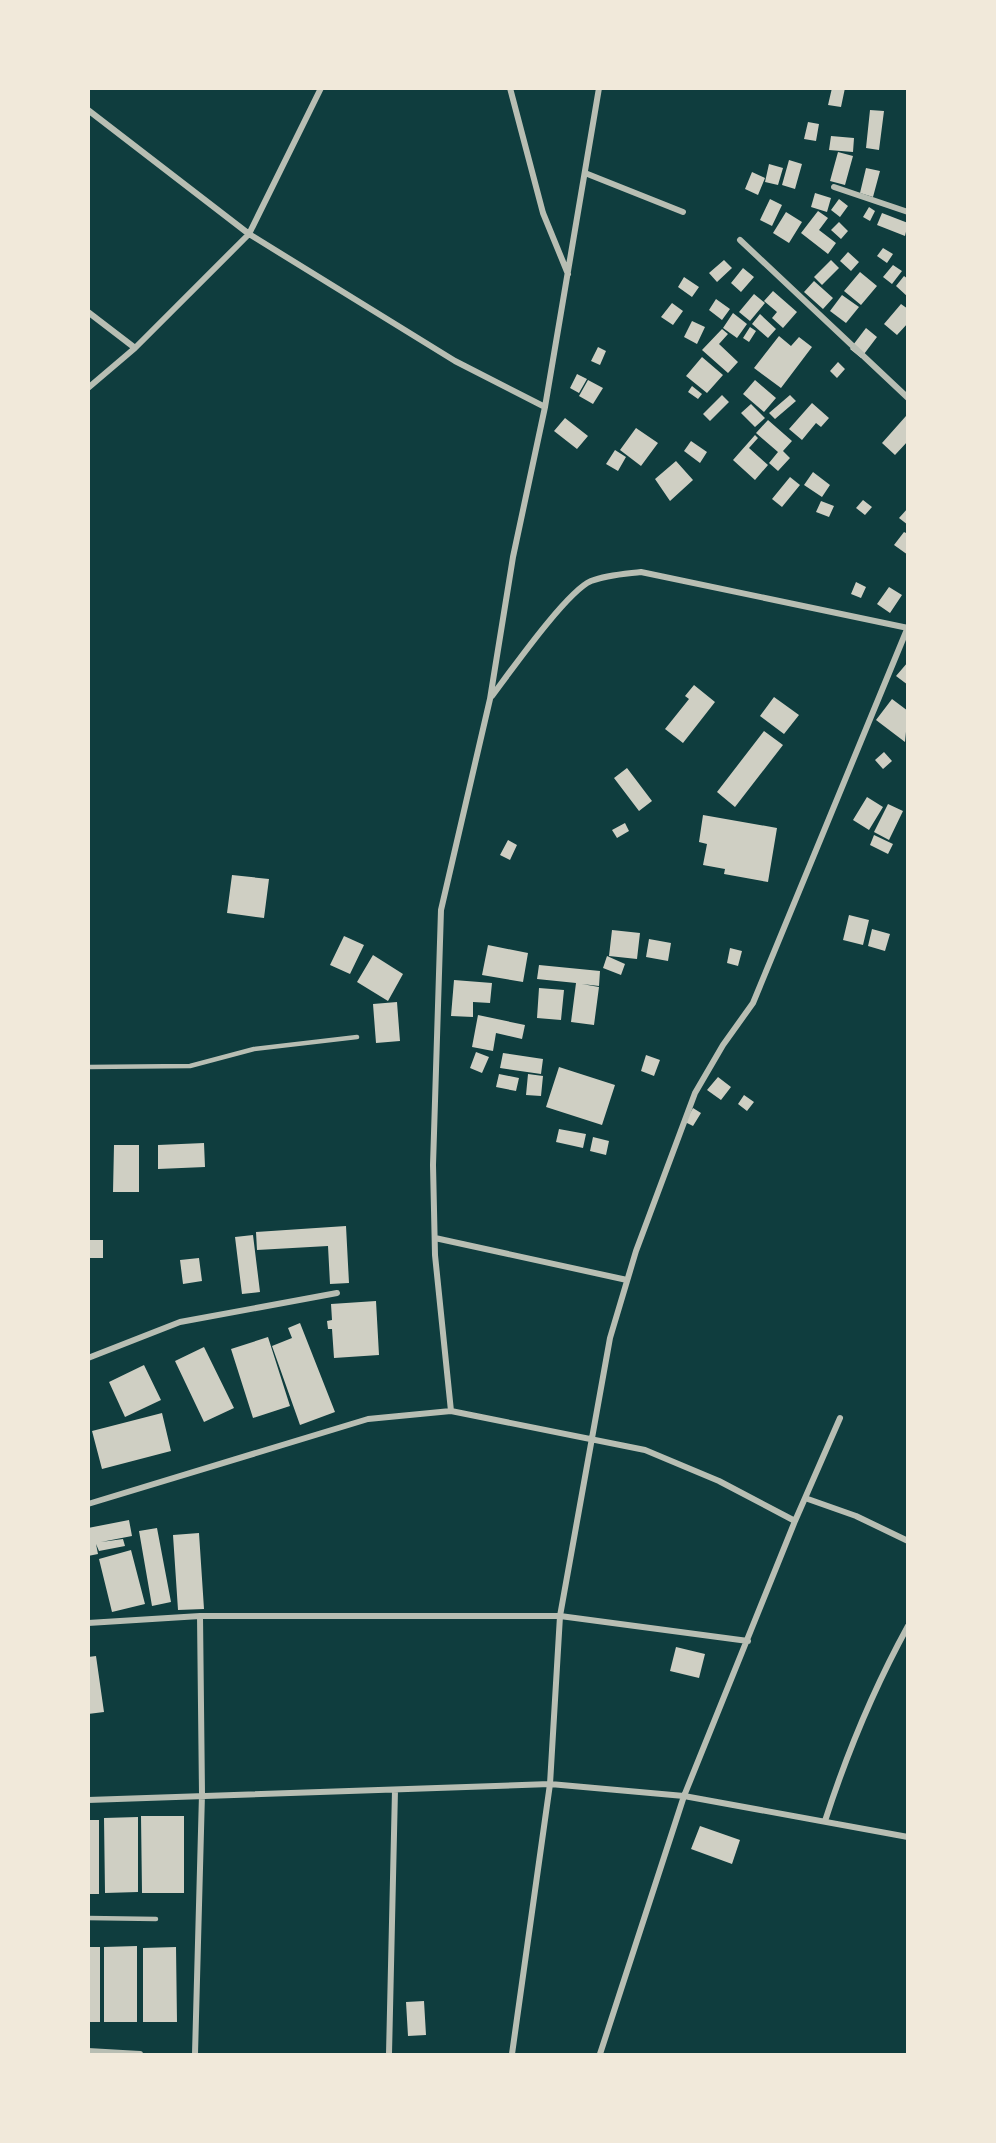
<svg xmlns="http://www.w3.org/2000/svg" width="996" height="2143" viewBox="0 0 996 2143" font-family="Literata,serif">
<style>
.building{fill:#cfcfc3}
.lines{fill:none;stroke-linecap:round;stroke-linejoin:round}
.service{stroke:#b8beb3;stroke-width:4.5}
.minor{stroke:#b8beb3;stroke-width:6}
</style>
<rect width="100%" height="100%" fill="#0f3d3e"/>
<path class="building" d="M832,88H845L841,107L828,105Z
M870,110L884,111L879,150L866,148Z
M808,122L819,124L816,141L804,139Z
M831,136L854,138L853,152L829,150Z
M838,152L853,156L845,185L830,181Z
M789,160L802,164L795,189L782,185Z
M769,164L783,168L778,185L765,182Z
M866,168L880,171L873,197L860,193Z
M752,172L765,178L758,195L745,189Z
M815,193L831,198L827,212L811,207Z
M770,199L782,205L772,226L760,220Z
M839,199L848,206L840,217L831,210Z
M869,207L875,211L870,221L863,217Z
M818,211L828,218L819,230L836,243L828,254L801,233Z
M786,212L802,222L789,243L773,233Z
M882,213L908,223L905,236L877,225Z
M839,222L848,231L841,239L831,230Z
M883,248L893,254L887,263L877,256Z
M848,252L859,262L851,271L840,261Z
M724,260L732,268L717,282L709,273Z
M831,260L839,268L822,285L814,277Z
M893,265L902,271L892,284L883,277Z
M743,268L754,277L741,292L731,283Z
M860,272L877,286L861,305L844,291Z
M904,276L908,279V297L896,286Z
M684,277L699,287L692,297L678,287Z
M814,281L833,298L823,309L804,292Z
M773,291L797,312L783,328L772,318L777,312L764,301Z
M754,294L765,303L750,321L739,312Z
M842,295L859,307L846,323L830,311Z
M716,299L730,309L722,320L709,310Z
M672,303L683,311L673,325L661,317Z
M901,304L908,309V323L897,335L884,324Z
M733,313L747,324L737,338L723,328Z
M760,314L776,329L768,338L752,324Z
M692,321L705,327L697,344L684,337Z
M750,327L756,331L749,342L743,338Z
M866,328L877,337L861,358L850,349Z
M722,329L728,334L719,344L738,362L728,373L702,350Z
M779,336L791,346L799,337L812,347L781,388L754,368Z
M598,347L606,351L600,365L591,361Z
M702,357L723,375L707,393L686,376Z
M838,362L845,369L837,378L830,371Z
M577,374L587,379L579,393L570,388Z
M588,380L603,388L593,404L579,396Z
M755,380L776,398L764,412L743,394Z
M692,386L702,394L698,399L688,392Z
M722,395L729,402L710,421L703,414Z
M790,395L796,401L775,419L769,413Z
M812,403L829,418L821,427L816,423L802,440L789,429Z
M751,404L765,418L755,427L741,413Z
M906,416L908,441L895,455L882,443Z
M565,418L588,436L577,449L554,431Z
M768,420L792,441L783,451L790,458L778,471L769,463L778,452L756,433Z
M636,428L658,443L641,466L620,450Z
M755,435L758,438L749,448L768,465L755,480L733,460Z
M691,441L707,452L700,463L684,451Z
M615,450L626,457L618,471L606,464Z
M676,461L693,480L670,501L655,479Z
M813,472L830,485L822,497L804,485Z
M790,477L800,485L782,507L772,499Z
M863,500L872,507L865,515L856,508Z
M821,501L834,506L829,517L816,512Z
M908,508V525L899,518Z
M904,532L908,534V555L894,545Z
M856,582L866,587L861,598L851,594Z
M889,587L902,595L890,613L877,604Z
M908,662V685L896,676Z
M694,685L715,702L683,743L665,729L689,699L685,696Z
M774,697L799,715L784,734L760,716Z
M892,699L908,711L905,742L876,720Z
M764,731L783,745L735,807L717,792Z
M884,752L892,761L883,769L875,760Z
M627,768L652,801L639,811L614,778Z
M867,797L883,807L869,830L853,820Z
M888,804L903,811L889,840L874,832Z
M703,815L777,828L768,882L724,874L725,869L703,865L707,844L699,842Z
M625,823L629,831L617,838L612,830Z
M874,835L893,844L888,854L870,845Z
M508,840L517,845L510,860L500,855Z
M232,875L269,879L264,918L227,913Z
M849,915L869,920L863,945L843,940Z
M872,929L890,934L885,951L868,946Z
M612,930L640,933L637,959L609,956Z
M344,936L364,945L350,974L330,965Z
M649,939L671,943L668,961L646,957Z
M488,945L528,953L523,982L482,975Z
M730,948L742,951L738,966L727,963Z
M373,955L403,974L388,1001L357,982Z
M607,956L625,964L621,975L603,968Z
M539,965L600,971L599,986L582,984L599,987L594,1025L571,1022L576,983L537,979Z
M454,980L492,983L490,1003L473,1002V1017L451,1016Z
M539,988L564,990L561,1020L537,1018Z
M397,1002L400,1041L376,1043L373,1004Z
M478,1015L525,1025L522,1039L496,1033L493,1051L472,1047Z
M476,1052L489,1057L482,1073L470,1068Z
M503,1053L543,1059L541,1074L500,1068Z
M646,1055L660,1060L654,1076L641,1071Z
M559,1067L615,1085L602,1125L546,1107Z
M499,1074L519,1078L516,1091L496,1087Z
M528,1074L543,1076L541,1096L526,1095Z
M718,1077L731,1087L721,1100L707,1090Z
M744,1095L754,1102L747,1111L738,1104Z
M693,1108L701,1113L693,1126L685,1122Z
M559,1129L586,1134L583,1148L556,1142Z
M593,1137L609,1141L606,1155L590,1151Z
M204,1143L205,1167L158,1169V1145Z
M114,1145H139V1192H113Z
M346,1226L349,1283L330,1284L328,1246L257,1250L256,1232Z
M253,1235L260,1292L242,1294L235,1237Z
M88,1240H103V1258H88Z
M199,1258L202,1281L183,1284L180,1260Z
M376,1301L379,1355L334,1358L332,1329H328L327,1321L332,1320L331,1304Z
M300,1323L335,1412L300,1425L272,1346L292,1338L288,1328Z
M268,1337L290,1406L253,1418L231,1349Z
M204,1347L234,1408L204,1422L175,1361Z
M144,1365L161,1400L125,1417L109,1382Z
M162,1413L171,1451L102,1469L92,1431Z
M129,1520L132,1536L101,1542L123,1539L125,1546L99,1551L96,1544L98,1554L88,1556V1528Z
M157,1528L171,1602L152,1606L139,1531Z
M199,1533L204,1609L178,1610L173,1535Z
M131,1550L145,1604L112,1612L99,1559Z
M676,1647L705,1654L699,1678L670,1671Z
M96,1656L104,1712L88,1714V1657Z
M141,1816H184V1893H142Z
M138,1817V1892L105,1893L104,1818Z
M88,1820H99V1894H88Z
M700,1826L740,1840L732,1864L691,1849Z
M137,1946V2022H104V1947Z
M88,1947H100V2022H88Z
M176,1947L177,2022H143V1948Z
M424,2001L426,2035L408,2036L406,2002Z"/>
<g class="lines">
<path class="service" d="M88,1067L190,1066L254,1049L357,1037
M88,1918L156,1919"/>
<path class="minor" d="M510,88L543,213L568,274
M88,110L249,234L455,361L545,407
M585,173L683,212
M834,187L908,212
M740,240L908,398
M88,312L135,348
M88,388L135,348L249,234L321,88
M492,696C510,672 567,591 591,581C607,575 625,574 641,572L908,628
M435,1238L627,1280
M88,1358L180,1322L337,1293
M451,1411L645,1450L719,1481L795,1521
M805,1498L856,1516L908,1541
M88,1504L368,1419L451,1411L435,1255L433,1165L441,910L490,699L513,557L545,407L599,88
M88,1623L200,1616H560L748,1641
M88,1800L550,1784L684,1796L908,1837
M825,1821C847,1753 874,1688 908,1626
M88,2051L140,2054
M195,2054L202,1794L200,1616
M389,2054L395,1790
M512,2054L550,1784L560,1616L610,1338L636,1251L695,1093L723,1045L753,1003L908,627
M600,2054L684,1796L795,1521L840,1418"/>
</g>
<rect width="996" height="2143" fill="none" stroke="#f1e9da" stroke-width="180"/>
</svg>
